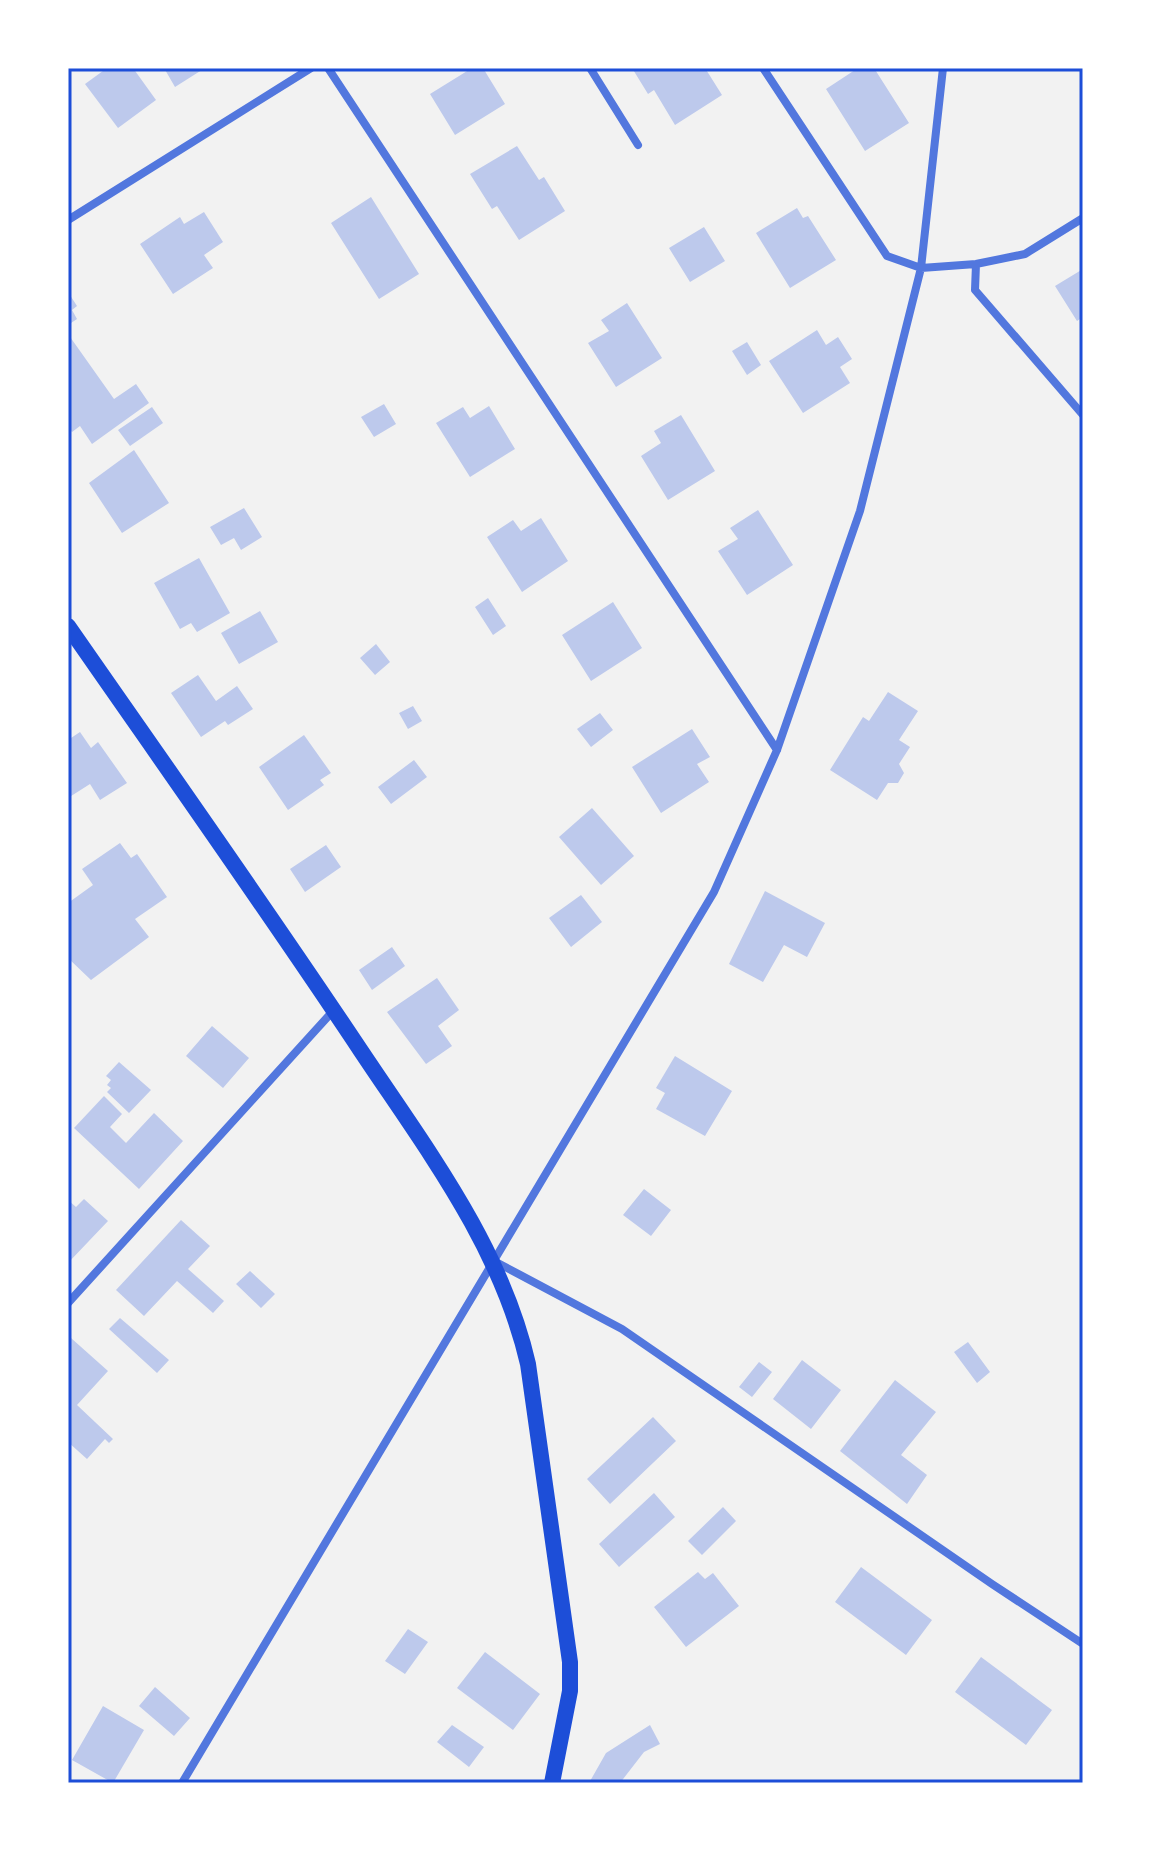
<svg xmlns="http://www.w3.org/2000/svg" width="1151" height="1851" viewBox="0 0 1151 1851" font-family="'Roboto Condensed',sans-serif">
<style>
.building{fill:#bdc9ec}
.lines{fill:none;stroke-linecap:round;stroke-linejoin:round}
.minor{stroke:#5277de;stroke-width:8}
.secondary{stroke:#1d4ed8;stroke-width:16}
.neatline{fill:none;stroke:#1d4ed8;stroke-width:3}
</style>
<rect width="100%" height="100%" fill="#f2f2f2"/>
<path class="building" d="M107,68H133L156,100L118,128L85,84Z
M164,68H205L175,87Z
M472,68H483L505,104L455,135L430,94Z
M632,68H705L722,95L675,125L654,90L648,94Z
M858,68H874L909,123L865,151L826,89Z
M517,146L539,180L544,177L565,211L519,240L497,206L492,209L470,174Z
M371,197L419,274L379,299L331,223Z
M797,208L803,218L808,216L836,260L790,288L756,233Z
M204,212L223,242L204,255L213,268L173,294L140,244L180,217L184,224Z
M704,227L725,261L690,282L669,248Z
M1083,269V317L1077,321L1055,286Z
M68,292L77,306L72,310L77,319L68,325Z
M627,303L662,358L616,387L588,343L609,331L601,320Z
M817,330L826,345L838,337L852,359L840,367L850,383L803,413L769,361Z
M68,334L114,399L136,384L149,403L92,444L80,426L72,432L68,427Z
M747,342L761,365L747,375L732,351Z
M384,404L396,424L374,437L361,417Z
M489,406L515,449L470,477L436,423L463,407L470,418Z
M152,407L163,423L130,446L118,430Z
M681,415L715,471L668,500L641,456L661,443L654,431Z
M134,450L169,503L122,533L89,483Z
M244,508L262,537L241,550L234,538L221,545L210,527Z
M758,510L793,565L747,595L718,551L738,539L730,528Z
M541,518L568,561L522,592L487,537L513,520L521,531Z
M199,558L230,613L197,632L191,623L180,629L154,583Z
M488,598L506,626L493,635L475,607Z
M613,602L642,648L591,681L562,635Z
M260,611L278,642L239,664L221,633Z
M376,644L390,662L375,675L360,658Z
M198,675L216,701L237,686L253,709L228,725L225,721L201,737L171,693Z
M888,692L918,711L899,740L910,747L899,764L904,773L898,783H888L877,800L830,770L863,717L869,721Z
M413,706L422,721L408,729L399,713Z
M600,713L613,730L591,747L577,729Z
M692,729L710,757L697,764L709,782L661,813L632,767Z
M80,732L91,748L98,742L127,783L100,800L90,784L68,798V740Z
M304,735L331,773L320,780L324,785L288,810L259,767Z
M414,760L427,777L391,804L378,787Z
M592,808L634,856L601,885L559,837Z
M120,843L131,858L137,854L167,897L135,919L149,937L91,980L68,958V903L93,885L82,869Z
M326,845L341,867L305,892L290,869Z
M765,891L825,923L807,957L784,945L763,982L729,964Z
M581,895L602,922L571,947L549,918Z
M392,947L405,966L372,990L359,970Z
M437,978L459,1010L438,1026L452,1046L426,1064L387,1012Z
M212,1026L249,1058L223,1088L186,1056Z
M675,1056L732,1091L705,1136L656,1109L665,1093L656,1088Z
M119,1062L151,1090L129,1113L107,1092L111,1088L107,1085L111,1080L106,1076Z
M104,1096L122,1114L110,1127L126,1143L154,1113L183,1141L139,1189L74,1128Z
M644,1189L671,1210L651,1236L623,1215Z
M84,1199L108,1221L68,1263V1200L76,1207Z
M181,1220L210,1246L188,1269L224,1301L213,1313L177,1281L144,1316L116,1290Z
M250,1271L275,1294L261,1308L236,1284Z
M120,1318L169,1360L157,1373L109,1329Z
M71,1338L108,1371L77,1405L113,1439L109,1443L105,1439L87,1459L68,1442V1341Z
M968,1342L990,1372L977,1383L954,1352Z
M802,1360L841,1390L811,1429L773,1399Z
M759,1362L772,1372L752,1397L739,1387Z
M895,1380L936,1412L901,1455L927,1475L907,1504L840,1451Z
M653,1417L676,1441L610,1504L587,1479Z
M654,1493L675,1517L619,1567L599,1544Z
M723,1507L736,1521L702,1555L688,1541Z
M861,1567L932,1620L906,1655L835,1602Z
M698,1572L705,1579L713,1573L739,1606L686,1647L654,1607Z
M408,1629L428,1642L405,1674L385,1661Z
M485,1652L540,1694L513,1730L457,1688Z
M981,1657L1052,1710L1026,1745L955,1692Z
M155,1687L190,1718L174,1736L139,1706Z
M103,1706L144,1730L113,1783L72,1760Z
M452,1725L484,1747L469,1767L437,1742Z
M650,1725L660,1744L644,1752L620,1783H589L606,1753Z"/>
<g class="lines">
<path class="minor" d="M328,68L777,750
M590,68L638,145
M763,68L887,256L921,268L976,264L1025,254L1083,218
M68,220L311,68
M976,264L975,290L1083,415
M494,1261L622,1329L992,1584L1083,1644
M68,1303L333,1011
M182,1783L714,892L777,750L860,511L921,268L943,68"/>
<path class="secondary" d="M68,626C166,767 266,908 361,1051C427,1150 501,1246 528,1364L570,1662V1691L552,1783"/>
</g>
<rect width="1151" height="1851" fill="none" stroke="#ffffff" stroke-width="140"/>
<rect x="70" y="70" width="1011" height="1711" class="neatline"/>
</svg>
